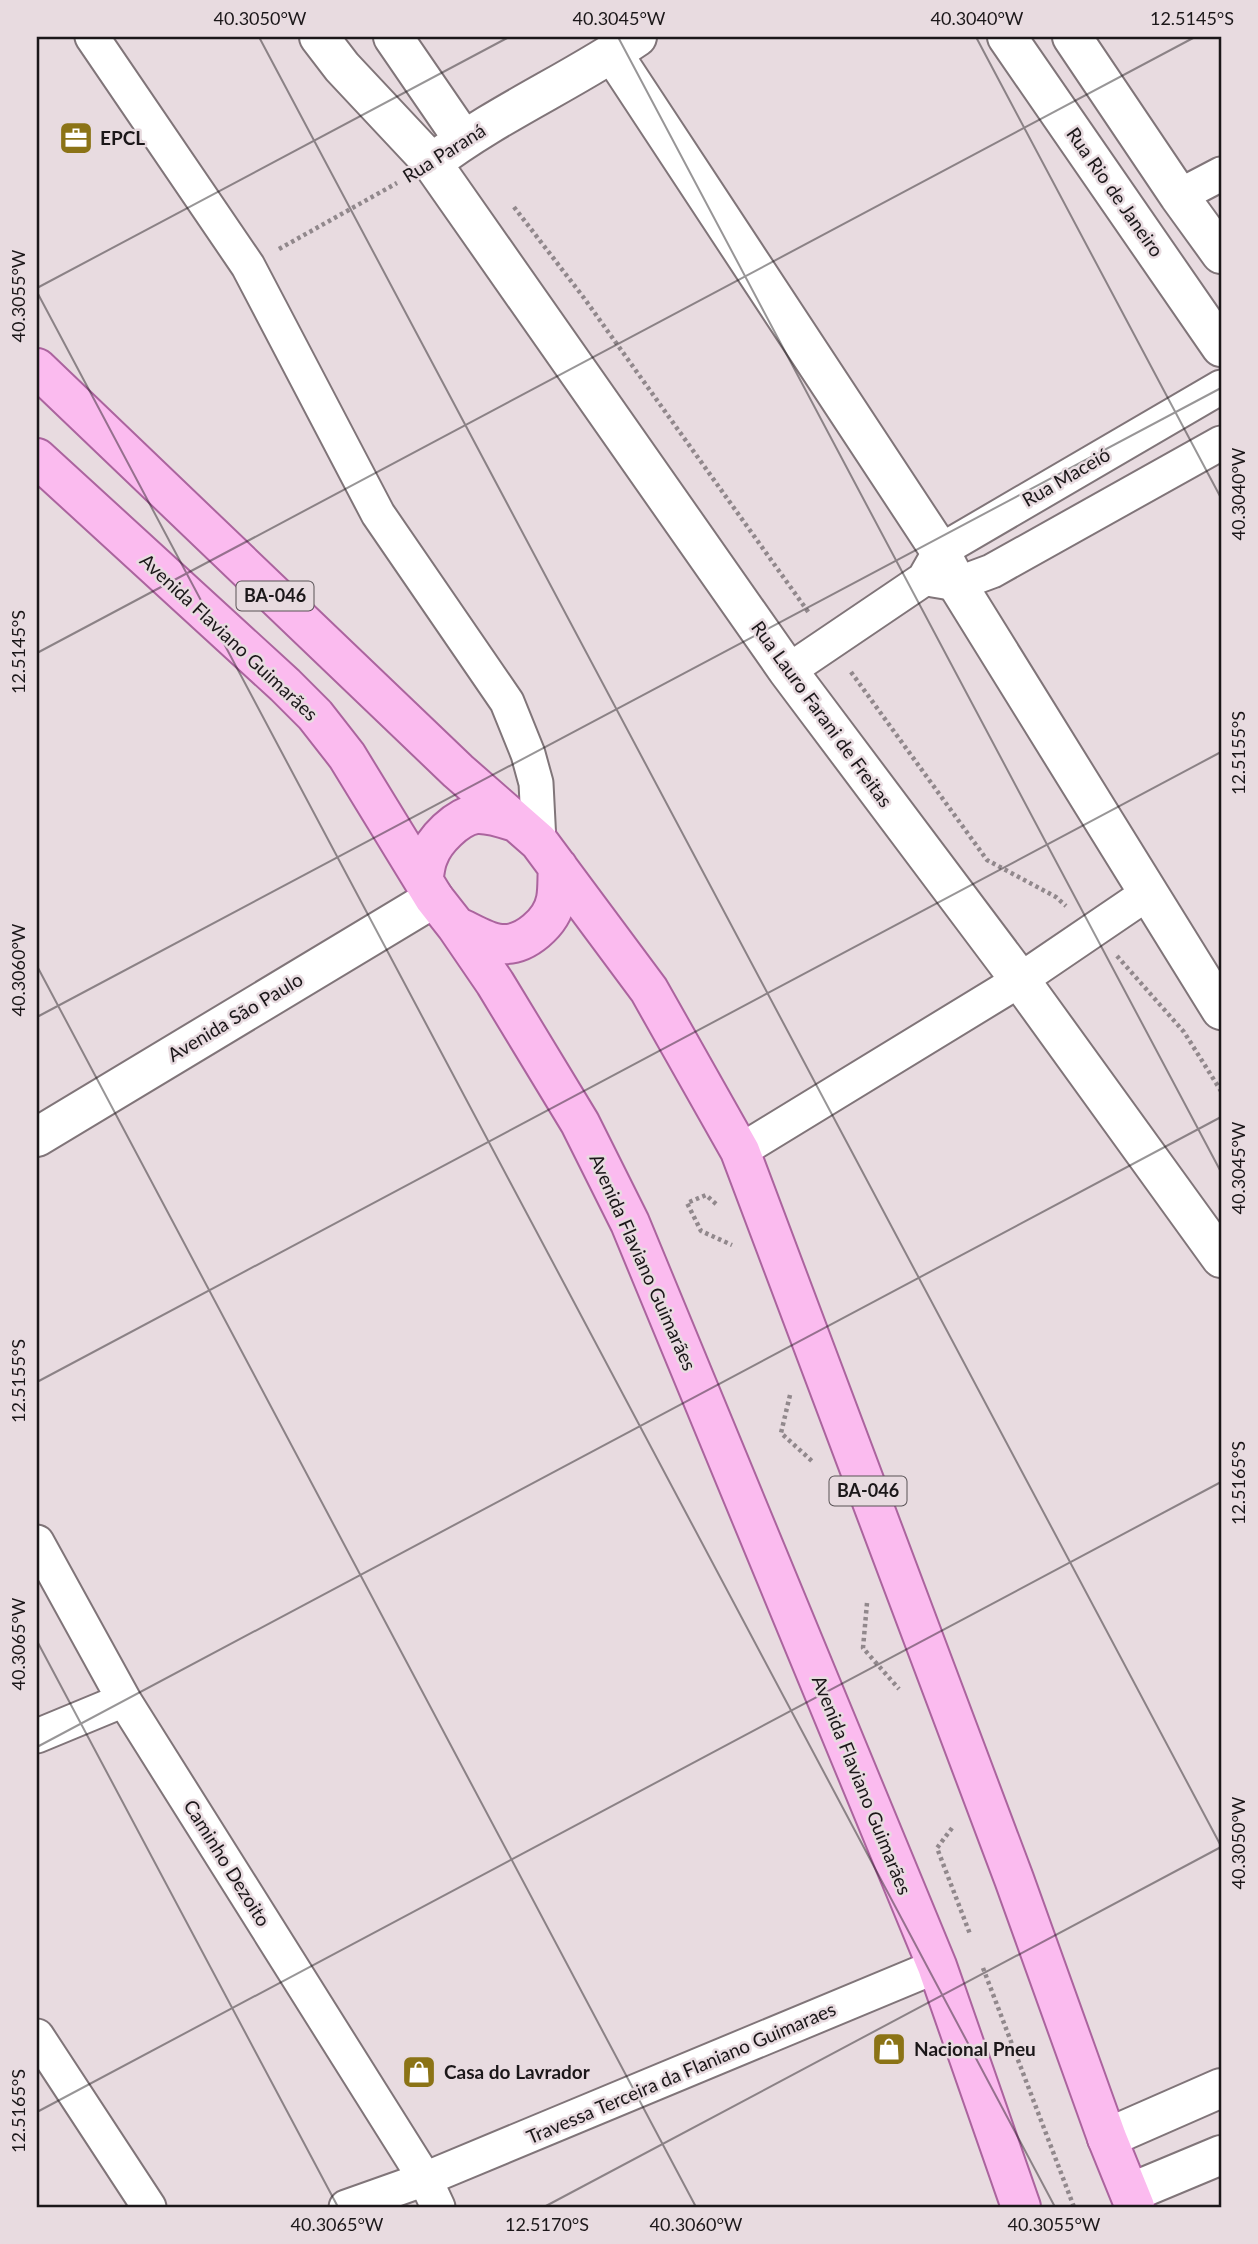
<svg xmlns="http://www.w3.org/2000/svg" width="1258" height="2244" viewBox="0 0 1258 2244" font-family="Lato,sans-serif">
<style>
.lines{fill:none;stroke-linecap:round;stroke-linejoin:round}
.minor-casing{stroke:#807579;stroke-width:37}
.tertiary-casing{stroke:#807579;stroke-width:42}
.primary-casing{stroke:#ab649e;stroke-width:42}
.path{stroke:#91888c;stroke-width:4.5;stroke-dasharray:3.5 3.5;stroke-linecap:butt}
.minor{stroke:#fff;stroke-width:33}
.tertiary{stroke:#fff;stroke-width:38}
.primary{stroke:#fbbbef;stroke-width:38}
.ticks{fill:none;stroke:#1b1719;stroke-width:2;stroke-opacity:0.45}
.labels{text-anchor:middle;stroke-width:5;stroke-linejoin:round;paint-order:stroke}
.shield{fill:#e8dbe0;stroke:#585255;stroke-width:2}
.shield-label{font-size:18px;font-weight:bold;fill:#1b1719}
.poi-label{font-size:19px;font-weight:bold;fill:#1b1719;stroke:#e8dbe0;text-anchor:start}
.street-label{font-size:19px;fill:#1b1719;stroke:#e8dbe0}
.neatline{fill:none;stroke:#1b1719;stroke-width:2.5}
.ticks-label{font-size:18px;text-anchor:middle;fill:#1b1719}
</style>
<rect width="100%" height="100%" fill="#e8dbe0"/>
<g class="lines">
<g class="minor-casing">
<path id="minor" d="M92,37L248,266L378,514L507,702L528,754L536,783L539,842
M1179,196L1221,174
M933,580L957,584L992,571L1221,443
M788,671L924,579L940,551L1221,387
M740,1151L1020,980L1148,893
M37,1542L124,1700L425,2179L438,2207
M37,1736L124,1700
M37,2036L149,2207
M346,2207L425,2179L937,1966"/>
</g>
<g class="tertiary-casing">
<path id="tertiary" d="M319,37L342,67L432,163L788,671L1020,980L1221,1258
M393,37L463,139
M1007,37L1221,347
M1072,37L1179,196L1221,254
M613,54L940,551L957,584L1221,1010
M432,163C496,114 571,82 637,37
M37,1137L434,898
M1107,2138L1221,2088
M1130,2193L1221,2155"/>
</g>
<g class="primary-casing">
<path id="primary" d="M37,368L458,771L539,842L649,990L740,1151L1014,1879L1107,2138L1135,2207
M37,458L285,685L315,715L347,756L434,898L456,926L495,983L580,1123L630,1223L937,1966L1021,2207
M423,880C425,873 425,865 428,858C434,840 457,817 476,814C489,813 503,818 515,822
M456,926C470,932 486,943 501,944C525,946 552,922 556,899C558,889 557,877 558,867"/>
</g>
<path class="path" d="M514,207L584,298L809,613
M279,249L397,183
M851,672L987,860L1056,897L1066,906
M1117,956L1184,1032L1221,1091
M716,1204L706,1195L687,1203L701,1231L732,1245
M790,1395L781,1433L813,1462
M867,1603L863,1648L899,1689
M952,1828L937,1848L970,1934
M983,1968L1074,2207"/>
<use href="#minor" class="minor"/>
<use href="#tertiary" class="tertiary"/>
<use href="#primary" class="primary"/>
</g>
<path class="ticks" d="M259,37L1221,1846M618,37L1221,1172M976,37L1221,498M37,288L509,37M37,292L1055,2207M37,653L1195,37M37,966L696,2207M37,1017L1221,388M37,1382L1221,752M37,1641L338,2207M37,1747L1221,1117M37,2112L1221,1482M544,2207L1221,1847"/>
<defs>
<g id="office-square" transform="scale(1.75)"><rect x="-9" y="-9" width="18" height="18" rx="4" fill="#8b7316" stroke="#e8dbe0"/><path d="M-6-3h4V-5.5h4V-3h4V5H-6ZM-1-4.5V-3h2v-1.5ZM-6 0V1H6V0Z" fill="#fff"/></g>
<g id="shop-square" transform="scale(1.75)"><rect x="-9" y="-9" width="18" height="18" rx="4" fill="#8b7316" stroke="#e8dbe0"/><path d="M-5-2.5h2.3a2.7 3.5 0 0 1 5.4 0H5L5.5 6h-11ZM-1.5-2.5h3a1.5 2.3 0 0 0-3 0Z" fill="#fff"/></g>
</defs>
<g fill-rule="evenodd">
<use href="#office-square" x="76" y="138"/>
<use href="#shop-square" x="889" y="2049"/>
<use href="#shop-square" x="419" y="2072"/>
</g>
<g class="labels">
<g class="shield">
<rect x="236.5" y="581.5" width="77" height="29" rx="5"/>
<rect x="829.5" y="1476.5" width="77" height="29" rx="5"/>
</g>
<g class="shield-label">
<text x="275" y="602">BA-046</text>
<text x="868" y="1497">BA-046</text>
</g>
<g class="poi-label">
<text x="100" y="145">EPCL</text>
<text x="914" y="2056">Nacional Pneu</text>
<text x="444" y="2079">Casa do Lavrador</text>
</g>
<g class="street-label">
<text transform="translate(444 153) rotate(-32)" y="7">Rua Paraná</text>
<text transform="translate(1115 192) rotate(55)" y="7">Rua Rio de Janeiro</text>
<text transform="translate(1066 477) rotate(-30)" y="7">Rua Maceió</text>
<text transform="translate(229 637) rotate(43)" y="7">Avenida Flaviano Guimarães</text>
<text transform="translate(822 714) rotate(54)" y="7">Rua Lauro Farani de Freitas</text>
<text transform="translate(235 1017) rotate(-31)" y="7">Avenida São Paulo</text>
<text transform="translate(643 1262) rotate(66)" y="7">Avenida Flaviano Guimarães</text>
<text transform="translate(862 1785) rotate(68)" y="7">Avenida Flaviano Guimarães</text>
<text transform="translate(227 1863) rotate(58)" y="7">Caminho Dezoito</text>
<text transform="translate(681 2073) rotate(-23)" y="7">Travessa Terceira da Flaniano Guimaraes</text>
</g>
</g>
<rect width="1258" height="2244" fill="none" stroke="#e8dbe0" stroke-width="77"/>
<rect x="38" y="38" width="1182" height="2168" class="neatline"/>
<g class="ticks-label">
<text x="260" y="25">40.3050°W</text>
<text x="619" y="25">40.3045°W</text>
<text x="977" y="25">40.3040°W</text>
<text x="1192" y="25">12.5145°S</text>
<text transform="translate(19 296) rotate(-90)" y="6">40.3055°W</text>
<text transform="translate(1239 494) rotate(-90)" y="6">40.3040°W</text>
<text transform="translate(19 652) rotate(-90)" y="6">12.5145°S</text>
<text transform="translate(1239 753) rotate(-90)" y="6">12.5155°S</text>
<text transform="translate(19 970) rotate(-90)" y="6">40.3060°W</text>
<text transform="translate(1239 1168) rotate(-90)" y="6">40.3045°W</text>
<text transform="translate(19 1381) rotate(-90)" y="6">12.5155°S</text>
<text transform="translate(1239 1483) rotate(-90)" y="6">12.5165°S</text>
<text transform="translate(19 1644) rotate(-90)" y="6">40.3065°W</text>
<text transform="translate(1239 1843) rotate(-90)" y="6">40.3050°W</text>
<text transform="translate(19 2111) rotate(-90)" y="6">12.5165°S</text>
<text x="337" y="2231">40.3065°W</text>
<text x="547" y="2231">12.5170°S</text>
<text x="696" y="2231">40.3060°W</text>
<text x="1054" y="2231">40.3055°W</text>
</g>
</svg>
